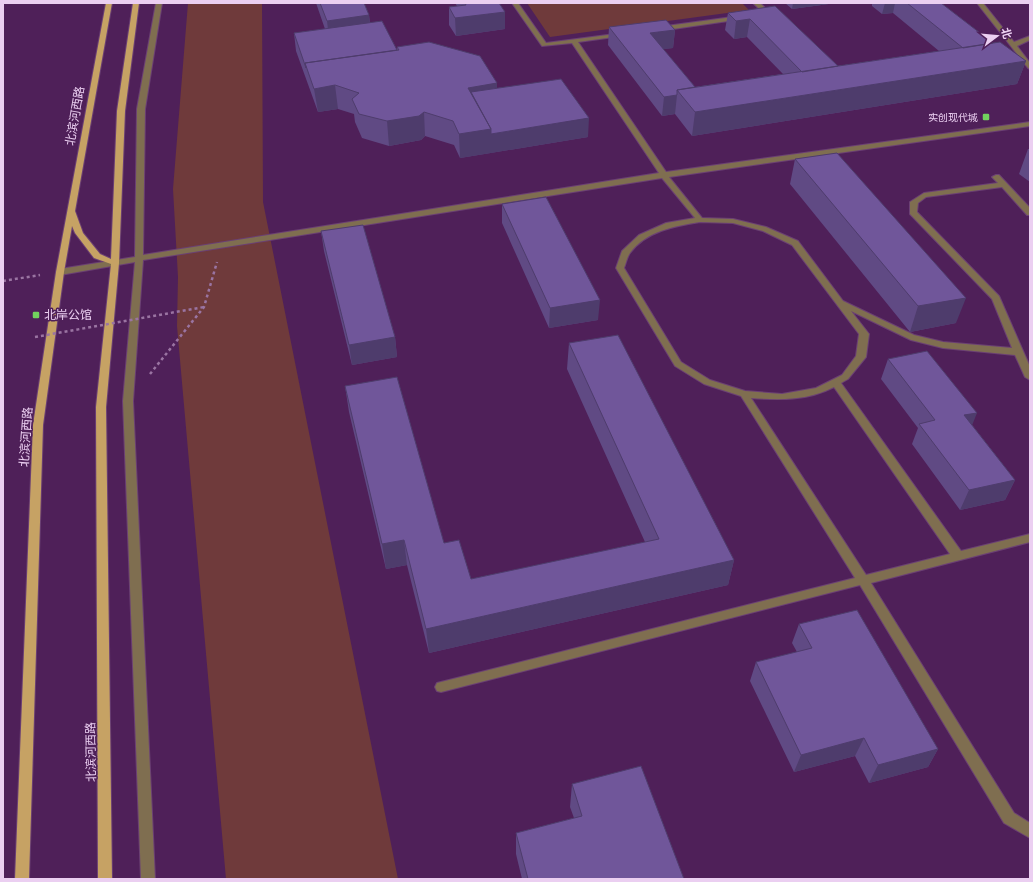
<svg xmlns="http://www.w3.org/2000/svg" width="1033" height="882" viewBox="0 0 1033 882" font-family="Inter,'Noto Sans SC',sans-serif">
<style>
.green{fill:#6f3a3b}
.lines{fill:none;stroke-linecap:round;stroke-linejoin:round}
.minor-casing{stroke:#6b4074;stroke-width:2}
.major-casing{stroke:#6b4074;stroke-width:2}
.path{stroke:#9a74a2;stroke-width:2.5;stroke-dasharray:3 3;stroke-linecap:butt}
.minor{fill:#7f6e50;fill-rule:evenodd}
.major{fill:#c6a264;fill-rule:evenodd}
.path-bridge{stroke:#9a74a2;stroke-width:2.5;stroke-dasharray:3 3;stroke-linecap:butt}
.wall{fill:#604a84}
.shaded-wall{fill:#4e3c6c}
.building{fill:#70569a;stroke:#4e3c6c}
.poi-dot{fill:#72d25e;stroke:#4f2059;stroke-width:1.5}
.labels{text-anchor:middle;stroke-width:3;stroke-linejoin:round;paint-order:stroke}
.far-poi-label{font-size:10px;fill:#ebcff1;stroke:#4f2059;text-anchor:end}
.street-label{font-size:12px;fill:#ebcff1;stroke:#4f2059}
.poi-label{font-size:12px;fill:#ebcff1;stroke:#4f2059;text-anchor:start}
</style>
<rect width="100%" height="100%" fill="#4f2059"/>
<path class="green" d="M188,3H262L263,202L398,879H226L177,326L178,277L173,189Z
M527,3H742L749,10L550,37Z"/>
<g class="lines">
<g class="minor-casing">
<path id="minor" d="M156,3H162L145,109L143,255L659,173L572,43L542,46L512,3H518L546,43L623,33L624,34L621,36L578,42L666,172L1030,122V126L669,177L702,218L733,219L766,227L798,241L843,301L914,335L943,342L1012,348L992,299L910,214V202L924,193L998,183L992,177L996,175H999L1030,208V215H1027L1002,187L926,197L918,203L917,212L999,296L1030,367V380L1025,377L1015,355L943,348L911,340L851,311L869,334L866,357L848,379L841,383L961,551L1030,534V542L871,583L1014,813L1030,823V838L1004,823L860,585L441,692L437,691L435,687L437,683L441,682L855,578L741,396L704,384L675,366L616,268L622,251L639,235L666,223L695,218L662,178L143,260L133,401L155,879H141L123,401L135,262L60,275L56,272L60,269L135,257L137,109ZM700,222L733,223L763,231L792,245L859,334L856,356L842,375L816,388L782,394L745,391L710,380L681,362L624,268C626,263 627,257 630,253C646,231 675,226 700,222ZM834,387L950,554L866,575L751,398C780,400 807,401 834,387Z
M753,3H760L771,14L766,15Z
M977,3H983L1014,42L1030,36V40L1017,46L1030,63V69L1028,68Z
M740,16L743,18L742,19L659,31L656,29L659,27Z"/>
</g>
<g class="major-casing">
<path id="major" d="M106,3H112L75,211L83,233L100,254L111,259L117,111L133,3H139L125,111L119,263L106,407L112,879H98L96,407L111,264L94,258L75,233L72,226L64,272L43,425L29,879H15L33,425L56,272Z"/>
</g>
<path class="path" d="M3,281L40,275
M150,374L204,307L217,262"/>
<use href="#minor" class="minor"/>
<use href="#major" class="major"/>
<path class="path-bridge" d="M35,337L204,307"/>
</g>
<path class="wall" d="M316,3H364L369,15L370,23L397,50V47L497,88L588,137L460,158L454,145L425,136L421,140L389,146L362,138L355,122L354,114L338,109L318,112L296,51L294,33L325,29Z
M455,3H499L505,12V29L456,36L449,25V7L457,6Z
M785,3H836L792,9Z
M872,3H941L993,43L1026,61L1017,84L692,136L675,114L662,116L608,45L609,27L675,30L673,48L663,49L695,87L783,74L747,37L734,39L725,30L728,13L775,6L838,66L939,51L893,13L882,14L872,6Z
M1028,149H1030V182L1019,174Z
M795,159L956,323L910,332L790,184Z
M502,204L598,320L549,328L502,223Z
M321,231L395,337L397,357L352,365L324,251Z
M569,343L734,560L728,585L429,653L407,565L386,569L349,412L345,386L444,543L471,579L645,542L567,369Z
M888,359L972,425L1015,480L1005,500L960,510L912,444L918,428L881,379Z
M799,624L938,749L928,767L869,783L855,756L794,772L750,681L756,662L797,652L792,643Z
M572,784L684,879H522L516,854V833L574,818L570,807Z"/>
<path class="shaded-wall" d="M793,3H836L792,9Z
M885,3H895L893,13L882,14Z
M505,12V29L456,36L455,18Z
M369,15L371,33L329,38L327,21Z
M750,19L747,37L734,39L736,21Z
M675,30L673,48L648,51L650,33Z
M1026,61L1017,84L692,136L695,112Z
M497,83V107L478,110L468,88Z
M335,85L338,109L318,112L314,89Z
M677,95L675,114L662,116L664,97Z
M424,112L425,136L421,140L389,146L387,121Z
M589,118L588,137L491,153V134Z
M491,129V153L460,158L459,134Z
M966,298L956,323L910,332L918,306Z
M600,300L598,320L549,328L550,308Z
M395,337L397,357L352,365L349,345Z
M977,413L969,433L964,415Z
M1015,480L1005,500L960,510L969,490Z
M404,540L407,565L386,569L382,544Z
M734,560L728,585L429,653L426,629Z
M864,738L855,756L794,772L801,755Z
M938,749L928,767L869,783L878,765Z"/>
<path class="building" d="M320,3H364L369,15L327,21Z
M465,3H499L505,12L455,18L449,7L466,5Z
M907,3H941L993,43L963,48Z
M775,6L838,66L802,72L750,19L736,21L728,13Z
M666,20L675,30L650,33L695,87L677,90V95L664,97L609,27Z
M382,21L397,50L305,63L306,68L294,33Z
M429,42L480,56L497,83L468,88L491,129L459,134L453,121L424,112L419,116L387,121L359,114L352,99L359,93L335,85L314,89L305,63L399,50L397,47Z
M1000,42L1026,61L695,112L677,90Z
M561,79L589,118L491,134V129L471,92Z
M837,153L966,298L918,306L795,159Z
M546,197L600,300L550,308L502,204Z
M363,225L395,337L349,345L321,231Z
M618,335L734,560L426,629L404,540L382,544L345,386L397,377L444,543L459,540L471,579L659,539L569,343Z
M927,351L977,413L964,415L1015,480L969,490L919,424L935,420L888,359Z
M857,610L938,749L878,765L864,738L801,755L756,662L812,648L799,624Z
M641,766L684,879H528L516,833L582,816L572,784Z"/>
<g class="poi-dot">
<rect x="982" y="113" width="8" height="8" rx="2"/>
<rect x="32" y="311" width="8" height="8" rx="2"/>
</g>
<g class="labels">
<g class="far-poi-label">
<text x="978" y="121">实创现代城</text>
</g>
<g class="street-label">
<text transform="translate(75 116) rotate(-80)" y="4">北滨河西路</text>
<text transform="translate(26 437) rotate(-86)" y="4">北滨河西路</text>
<text transform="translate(91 752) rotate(-91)" y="4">北滨河西路</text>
</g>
<g class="poi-label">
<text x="44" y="319">北岸公馆</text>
</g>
</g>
<rect width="1033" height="882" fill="none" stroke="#ebcff1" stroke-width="8"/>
<g transform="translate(997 36) rotate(74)" stroke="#4f2059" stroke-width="3" paint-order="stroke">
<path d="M0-3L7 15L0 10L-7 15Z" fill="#ebcff1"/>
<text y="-6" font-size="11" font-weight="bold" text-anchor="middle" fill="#ebcff1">北</text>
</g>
</svg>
